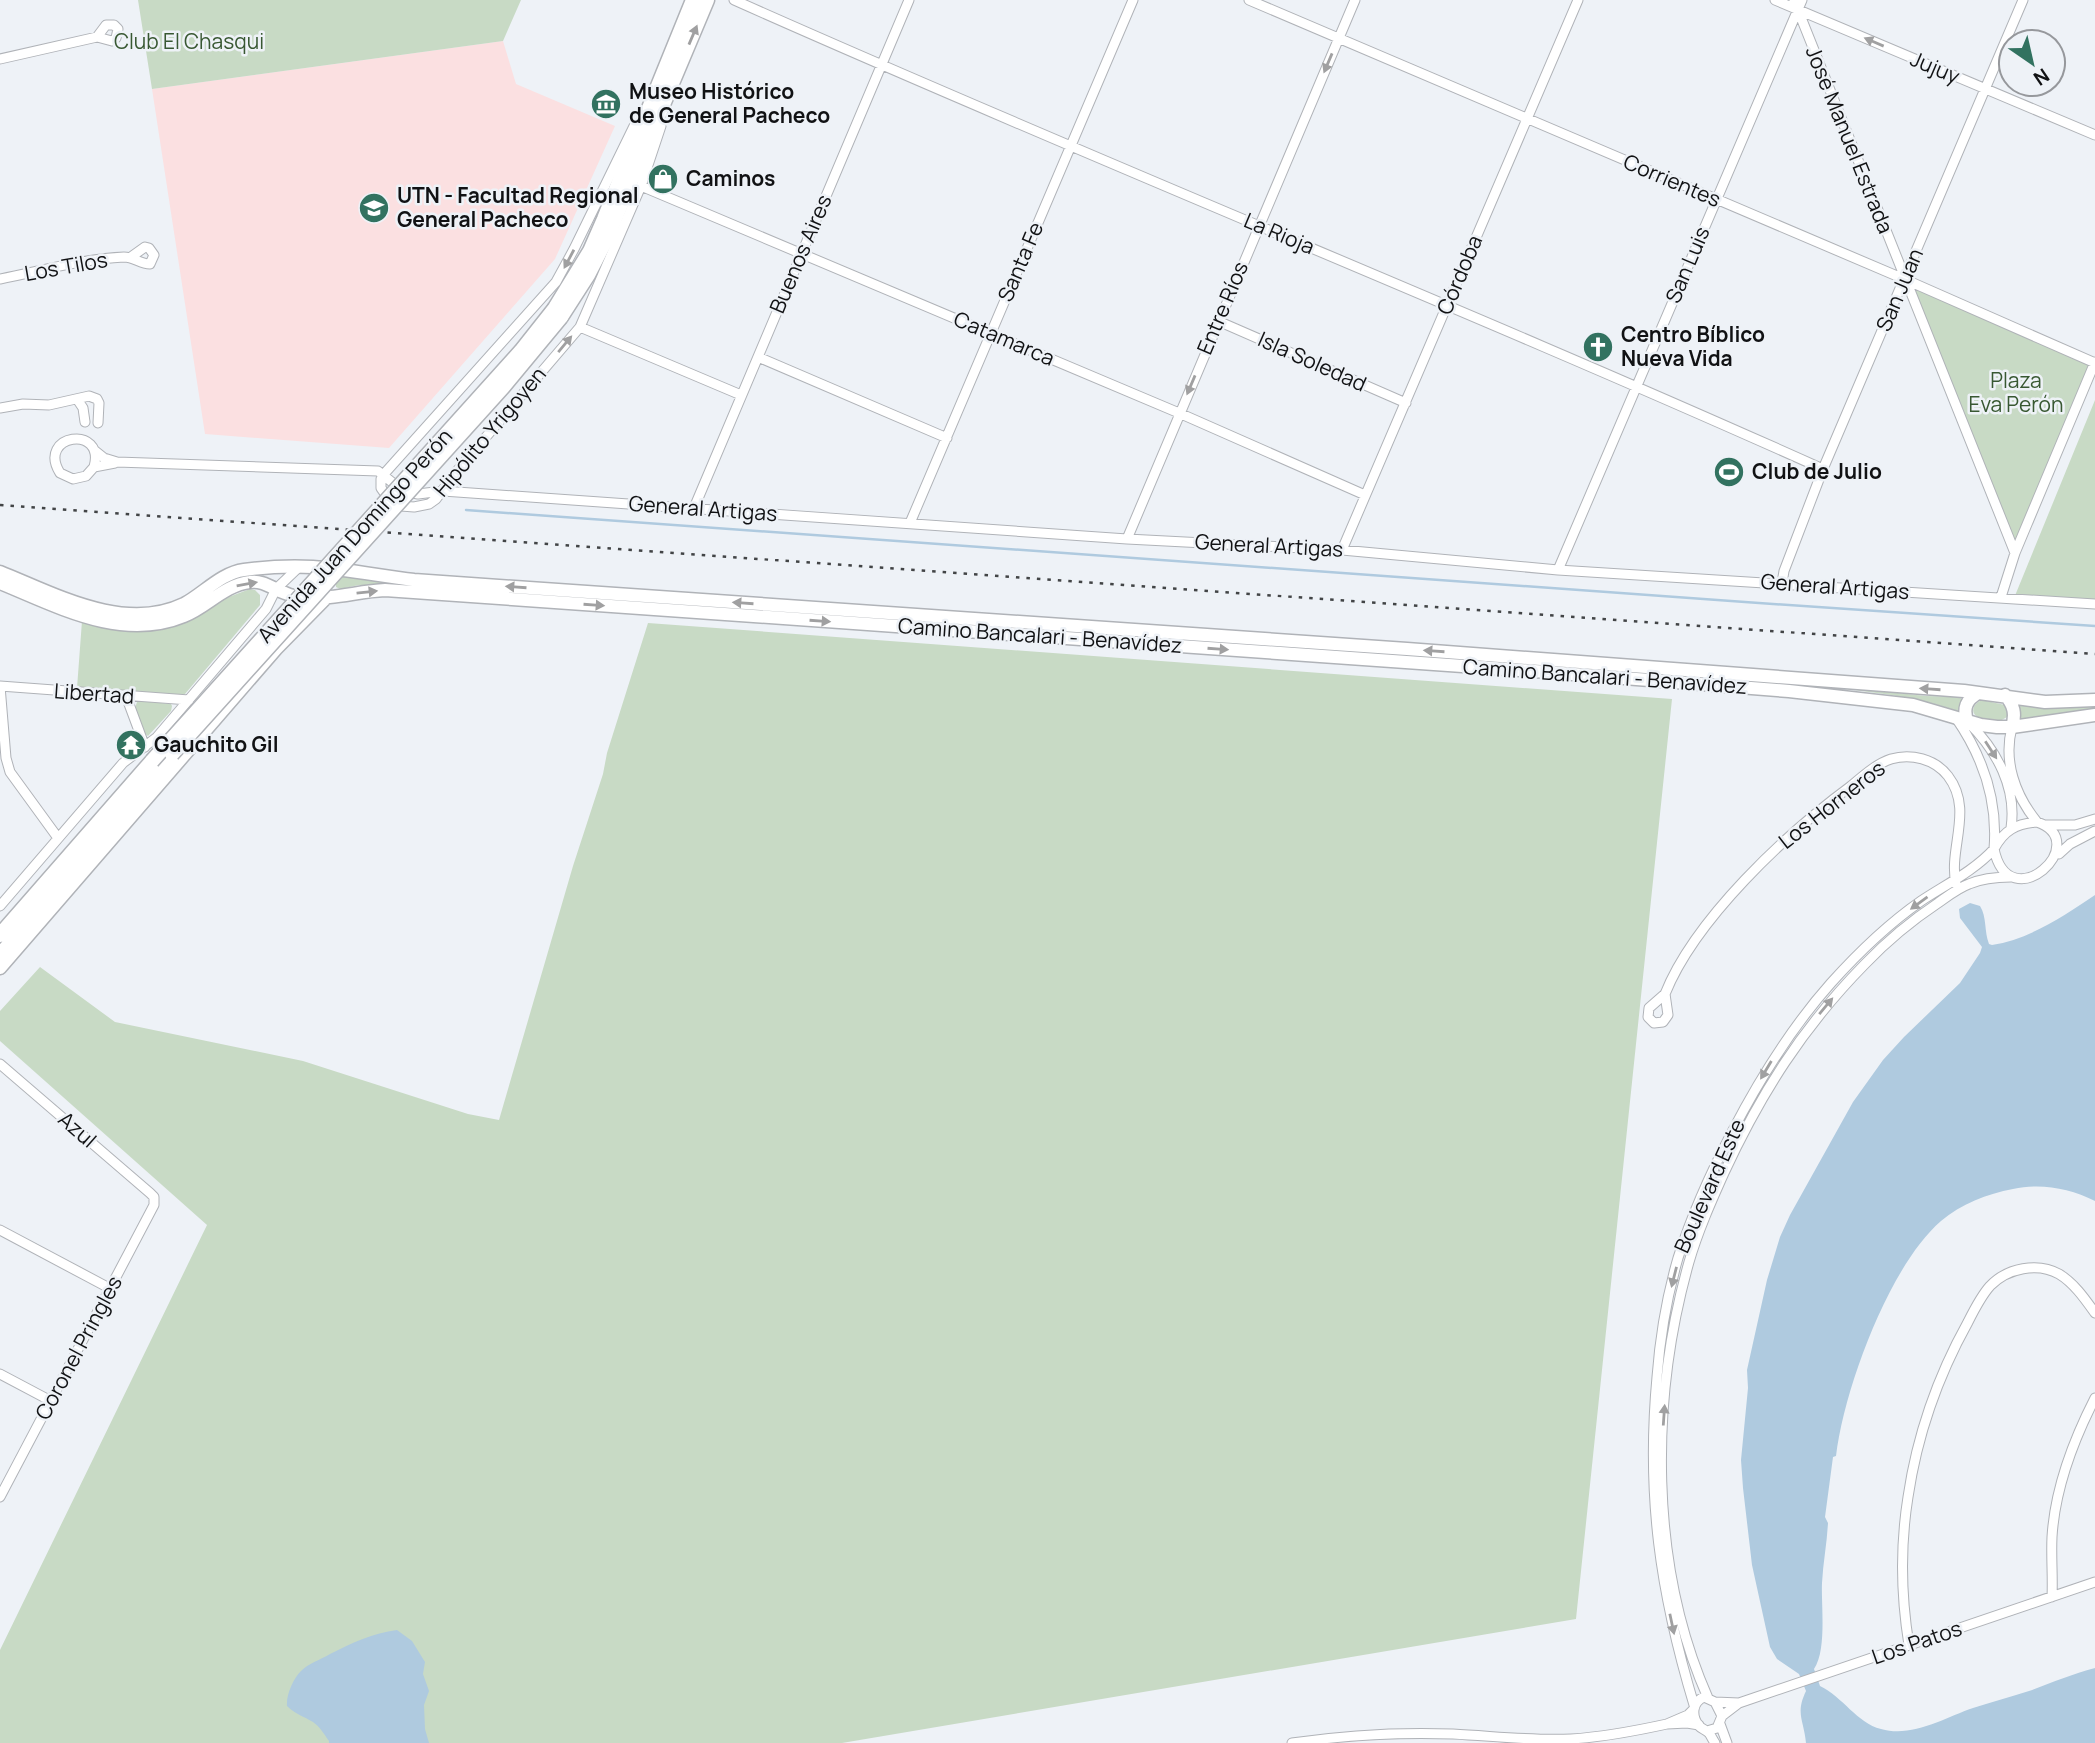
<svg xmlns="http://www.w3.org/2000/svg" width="2095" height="1743" viewBox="0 0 2095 1743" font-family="Manrope,sans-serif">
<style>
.education{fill:#fbe0e1}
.green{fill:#c8dac5}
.water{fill:#afcadf}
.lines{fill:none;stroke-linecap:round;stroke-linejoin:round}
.stream{stroke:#afcadf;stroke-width:2.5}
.minor-casing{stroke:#b0b3b8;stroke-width:11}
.secondary-casing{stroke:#b0b3b8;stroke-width:15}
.primary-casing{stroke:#b0b3b8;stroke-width:17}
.minor{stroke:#fff;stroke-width:9}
.secondary{stroke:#fff;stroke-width:12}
.primary{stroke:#fff;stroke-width:14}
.rail{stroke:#424446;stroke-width:2.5;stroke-dasharray:3.5 7;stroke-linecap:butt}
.primary-bridge-casing{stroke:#b0b3b8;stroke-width:17;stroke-linecap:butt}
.primary-bridge{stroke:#fff;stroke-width:14}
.oneway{fill:#a0a0a1}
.labels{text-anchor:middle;stroke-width:5;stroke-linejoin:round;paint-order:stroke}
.park-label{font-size:21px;fill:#385832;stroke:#eef2f7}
.street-label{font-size:21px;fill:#111214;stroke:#eef2f7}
.poi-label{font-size:21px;font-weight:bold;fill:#111214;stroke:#eef2f7;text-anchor:start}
</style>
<rect width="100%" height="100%" fill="#eef2f7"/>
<path class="education" d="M503,41L516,84L615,126L555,259L389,448L205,434L152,89Z"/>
<path class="green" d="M138,0H521L503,41L152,89Z
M1904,279L2095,363L2015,553Z
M2095,400V607L2012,603Z
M340,573L357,578L398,582L1775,680L1926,696L1960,697L1962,700L1958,711C1898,691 1838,689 1775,683L399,585H359L340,589L336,587V576Z
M250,589L255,590L260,595V605L185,694L180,696L77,688L82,621L207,610L226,598Z
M648,623L1672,699L1576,1619L842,1743H0V1650L207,1225L0,1041V1011L40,967L115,1022L303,1061L468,1114L499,1120L573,866L603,774L607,753Z
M1982,700L2005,705L2007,707V717L2000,721C1994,720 1985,720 1980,718C1968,713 1974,703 1982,700Z
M141,701L171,704L172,706L171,711L148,736L142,731L135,708L137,702Z
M2020,704L2055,708L2095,705V710L2021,721L2019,718Z"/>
<path class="water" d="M2095,895V1201C2069,1188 2041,1183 2013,1189C1987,1194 1961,1204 1941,1221C1889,1266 1844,1389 1836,1456L1833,1457L1825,1517L1828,1523C1827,1543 1823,1563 1822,1583C1821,1605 1827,1650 1814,1669L1820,1686C1843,1697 1857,1723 1881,1729C1912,1738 1944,1718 1973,1708C1991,1702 2011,1697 2029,1691C2051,1683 2072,1674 2095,1668V1743H1806C1804,1720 1795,1714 1806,1691L1799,1674L1777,1659L1770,1647L1752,1565L1743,1488L1741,1460L1748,1388L1747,1370L1767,1280L1780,1237L1790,1215L1853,1102L1883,1060L1904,1037L1960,983L1980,953L1982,947L1960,918L1959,909L1970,903L1980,906C1987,917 1984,931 1989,944L1992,945C2030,939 2064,916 2095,895Z
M397,1630L412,1641L425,1662L423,1674L429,1691L424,1705L425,1729L429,1743H329V1741C324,1734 320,1727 313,1722C303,1716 295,1714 287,1706C286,1695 293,1679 301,1671C309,1663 320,1660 330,1654C352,1643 373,1633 397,1630Z"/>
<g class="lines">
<path class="stream" d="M466,510L1745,602L2095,626"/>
<g class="minor-casing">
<path id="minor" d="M734,0C1095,161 1462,307 1823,469
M1249,0L1904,279L2095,363
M1775,0L2095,135
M1794,0L2015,553
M0,59L97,37L112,41L116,38L118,29L114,25H106L97,37
M638,118L574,249L556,282L384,474L381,479V488L390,501L401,506L414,507L429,504L436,499L456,472L580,327L641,186L661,126
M641,186L1179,413L1365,495
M0,279C41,271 82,259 124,257C134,257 140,264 150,264L154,255L149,248L145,247L131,257
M1218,321L1406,403
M580,327L741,395
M758,357L947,438
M77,399L83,408L85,422
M0,408L23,404L49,405L89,396L97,399L99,403L98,423
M94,450L104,458L117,462L378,471L403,491L418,494L443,491L1127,539L1342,550L1558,570L2095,604
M94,467C106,424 36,434 60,473L73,479L86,476L94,467L115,463
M694,508L909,0
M910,523L1133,0
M1127,539L1355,0
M1342,550L1578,0
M1558,570L1802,0
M1782,583L1784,571L1823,469L2023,0
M2001,597L2015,553L2095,362
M0,686L189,700
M0,686L6,758L10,772L58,838
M126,696L145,747
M1969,723C1997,751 2017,788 2011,828
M2012,727C2003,761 2015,795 2037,822
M2037,822C2095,842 2009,921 1994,849C2004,830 2016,824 2037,822Z
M2046,825H2075L2095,819
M2059,854L2070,844L2095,831
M0,906L123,763L157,737L266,609L276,589L299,567
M1665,994C1695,919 1786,834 1851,786C1863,776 1876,764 1891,759C1911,753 1935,759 1948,776C1974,810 1948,848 1956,884
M1665,994L1668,1015L1663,1022L1654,1023L1648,1017L1649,1008Z
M0,1064L150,1193L154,1197V1205L0,1497
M0,1230L111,1289
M0,1374L51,1401
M2052,1597C2053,1577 2051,1557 2052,1537C2055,1487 2073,1441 2095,1398
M1909,1645C1901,1596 1900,1547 1908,1497C1917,1436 1938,1376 1968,1322C1974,1310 1981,1296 1990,1286C2007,1268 2038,1262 2059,1274C2074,1283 2085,1299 2095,1313
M1708,1698C1649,1565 1650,1400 1689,1262C1698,1231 1711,1202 1724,1173C1761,1093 1803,1027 1865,964C1887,941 1911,921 1938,903C1948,896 1958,888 1969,884C1983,878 1996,877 2011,877
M1715,1702L1739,1703L1722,1716
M1739,1703L2095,1582
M1694,1705C1660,1592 1646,1495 1657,1377C1660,1337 1667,1296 1678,1258C1692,1214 1711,1172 1732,1132C1760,1078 1791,1028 1831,983C1858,953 1888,924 1921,901C1945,885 1974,871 1994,849C1998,801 1983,757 1956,718
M1693,1710L1688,1715L1667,1724L1687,1723L1699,1725
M1720,1724L1727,1743
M1707,1731L1717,1728L1722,1716L1715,1702L1704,1697C1692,1702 1691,1716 1699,1726C1702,1729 1706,1730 1709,1733C1711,1736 1713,1740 1715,1743
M1292,1743C1346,1735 1399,1732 1453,1734C1493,1736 1532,1741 1571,1739C1604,1737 1635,1731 1667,1724"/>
</g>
<g class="secondary-casing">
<path id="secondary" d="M0,572C55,594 124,633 184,604C203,594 221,573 244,570C266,567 291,566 313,567C347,569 380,576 414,580L1407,649L1964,691L2045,702L2095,700
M0,583C57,606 121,642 184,616C207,607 224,585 250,582C263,580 273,589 285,593C291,596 299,597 306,597C333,600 358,591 385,590L1534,671L1789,691L1913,705L1981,725L1997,727H2012L2095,715
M2005,695C2014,705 2016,714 2012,727
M1967,721C1963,708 1966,700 1978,693
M0,968L276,649L328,596"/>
</g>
<g class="primary-casing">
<path id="primary" d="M555,308L590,251L604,219L693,0
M561,317L588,275L606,240L707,0
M0,935L152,761
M0,955L172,754"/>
</g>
<use href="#minor" class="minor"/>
<use href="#secondary" class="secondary"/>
<use href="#primary" class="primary"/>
<path class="rail" d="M0,505L2095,654"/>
<g class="primary-bridge-casing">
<path id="primary-bridge" d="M172,754L503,387L561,317
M152,761L521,351L555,308"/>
</g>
<use href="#primary-bridge" class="primary-bridge"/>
</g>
<defs><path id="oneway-solid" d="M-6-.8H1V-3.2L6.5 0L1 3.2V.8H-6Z" transform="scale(1.75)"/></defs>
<g class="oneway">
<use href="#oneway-solid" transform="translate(693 35) rotate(-67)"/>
<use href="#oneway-solid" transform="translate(1874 42) rotate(-157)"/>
<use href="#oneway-solid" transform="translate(1328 63) rotate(113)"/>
<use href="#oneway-solid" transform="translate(569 259) rotate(118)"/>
<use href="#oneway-solid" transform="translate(565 344) rotate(-50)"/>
<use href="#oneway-solid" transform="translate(1191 385) rotate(113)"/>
<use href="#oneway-solid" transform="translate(247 584) rotate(-10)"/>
<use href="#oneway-solid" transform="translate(516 587) rotate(-176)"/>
<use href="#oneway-solid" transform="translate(367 592) rotate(-6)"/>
<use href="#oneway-solid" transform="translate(743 603) rotate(-176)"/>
<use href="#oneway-solid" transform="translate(594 605) rotate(4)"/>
<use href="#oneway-solid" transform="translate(820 621) rotate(4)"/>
<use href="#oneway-solid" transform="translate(1218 649) rotate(4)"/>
<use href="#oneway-solid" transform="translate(1434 651) rotate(-176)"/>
<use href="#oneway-solid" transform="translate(1930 689) rotate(-176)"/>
<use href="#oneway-solid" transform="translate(1991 750) rotate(57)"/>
<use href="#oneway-solid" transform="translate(1919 903) rotate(144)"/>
<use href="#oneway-solid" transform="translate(1826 1006) rotate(-50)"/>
<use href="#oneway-solid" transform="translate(1766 1070) rotate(121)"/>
<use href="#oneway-solid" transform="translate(1674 1277) rotate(104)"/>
<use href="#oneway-solid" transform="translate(1664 1415) rotate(-86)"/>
<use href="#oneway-solid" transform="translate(1672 1624) rotate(78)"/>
</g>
<defs>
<g id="museum-disc" transform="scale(1.575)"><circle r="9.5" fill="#327260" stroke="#eef2f7"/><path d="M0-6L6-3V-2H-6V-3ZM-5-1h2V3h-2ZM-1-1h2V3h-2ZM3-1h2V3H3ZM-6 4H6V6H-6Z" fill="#fff"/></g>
<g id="shop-disc" transform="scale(1.575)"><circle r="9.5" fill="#327260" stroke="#eef2f7"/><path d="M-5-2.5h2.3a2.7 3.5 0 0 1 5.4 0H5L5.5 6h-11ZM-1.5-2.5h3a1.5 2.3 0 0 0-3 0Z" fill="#fff"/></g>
<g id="university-disc" transform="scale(1.575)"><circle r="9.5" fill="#327260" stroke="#eef2f7"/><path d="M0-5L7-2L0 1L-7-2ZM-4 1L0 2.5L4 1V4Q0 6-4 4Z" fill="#fff"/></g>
<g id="church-disc" transform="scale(1.575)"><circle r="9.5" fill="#327260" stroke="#eef2f7"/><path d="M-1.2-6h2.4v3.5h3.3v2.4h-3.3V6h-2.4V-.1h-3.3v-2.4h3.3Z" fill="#fff"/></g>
<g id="stadium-disc" transform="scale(1.575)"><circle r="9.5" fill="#327260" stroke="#eef2f7"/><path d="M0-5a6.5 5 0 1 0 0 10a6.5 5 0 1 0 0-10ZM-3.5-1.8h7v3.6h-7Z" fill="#fff"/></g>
<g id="temple-disc" transform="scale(1.575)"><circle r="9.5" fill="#327260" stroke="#eef2f7"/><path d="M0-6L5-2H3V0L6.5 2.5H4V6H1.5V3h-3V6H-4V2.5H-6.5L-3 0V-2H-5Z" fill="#fff"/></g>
</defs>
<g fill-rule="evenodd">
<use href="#museum-disc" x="606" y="104"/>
<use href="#shop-disc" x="663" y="179"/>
<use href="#university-disc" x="374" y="208"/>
<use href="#church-disc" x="1598" y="347"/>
<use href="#stadium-disc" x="1729" y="472"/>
<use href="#temple-disc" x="131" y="745"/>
</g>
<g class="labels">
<g class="park-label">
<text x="189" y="49">Club El Chasqui</text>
<text x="2016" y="388">Plaza<tspan x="2016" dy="24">Eva Perón</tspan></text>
</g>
<g class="street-label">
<text transform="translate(1935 68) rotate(23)" y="7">Jujuy</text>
<text transform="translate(1849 140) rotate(68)" y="7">José Manuel Estrada</text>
<text transform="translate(1672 181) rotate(23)" y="7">Corrientes</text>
<text transform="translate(1279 234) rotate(23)" y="7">La Rioja</text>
<text transform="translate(801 254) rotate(-67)" y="7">Buenos Aires</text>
<text transform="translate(1021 262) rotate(-67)" y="7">Santa Fe</text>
<text transform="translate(1688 265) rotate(-67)" y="7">San Luis</text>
<text transform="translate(66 267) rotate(-10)" y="7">Los Tilos</text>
<text transform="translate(1460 275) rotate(-67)" y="7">Córdoba</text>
<text transform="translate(1900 290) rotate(-67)" y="7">San Juan</text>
<text transform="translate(1223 308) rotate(-67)" y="7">Entre Ríos</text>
<text transform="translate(1004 339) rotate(23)" y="7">Catamarca</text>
<text transform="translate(1312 362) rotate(24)" y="7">Isla Soledad</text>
<text transform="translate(490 432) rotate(-50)" y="7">Hipólito Yrigoyen</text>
<text transform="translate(703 509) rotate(4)" y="7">General Artigas</text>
<text transform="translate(355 536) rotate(-48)" y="7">Avenida Juan Domingo Perón</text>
<text transform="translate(1269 546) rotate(3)" y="7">General Artigas</text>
<text transform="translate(1835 587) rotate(4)" y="7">General Artigas</text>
<text transform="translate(1040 636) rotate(4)" y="7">Camino Bancalari - Benavídez</text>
<text transform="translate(1605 677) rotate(4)" y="7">Camino Bancalari - Benavídez</text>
<text transform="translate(94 694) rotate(4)" y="7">Libertad</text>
<text transform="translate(1832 805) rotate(-38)" y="7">Los Horneros</text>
<text transform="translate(77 1130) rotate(41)" y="7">Azul</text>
<text transform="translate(1710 1186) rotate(-66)" y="7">Boulevard Este</text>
<text transform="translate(79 1348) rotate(-62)" y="7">Coronel Pringles</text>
<text transform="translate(1917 1643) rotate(-19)" y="7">Los Patos</text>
</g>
<g class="poi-label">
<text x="629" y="99">Museo Histórico<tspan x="629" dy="24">de General Pacheco</tspan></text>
<text x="686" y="186">Caminos</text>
<text x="397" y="203">UTN - Facultad Regional<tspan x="397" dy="24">General Pacheco</tspan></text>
<text x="1621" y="342">Centro Bíblico<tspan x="1621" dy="24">Nueva Vida</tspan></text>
<text x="1752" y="479">Club de Julio</text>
<text x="154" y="752">Gauchito Gil</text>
</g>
</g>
<g transform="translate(2032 63) rotate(146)"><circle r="33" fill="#eef2f7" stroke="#96989c" stroke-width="2"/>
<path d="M0-5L12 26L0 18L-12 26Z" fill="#327260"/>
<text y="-10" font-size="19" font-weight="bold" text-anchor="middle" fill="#111214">N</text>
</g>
</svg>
